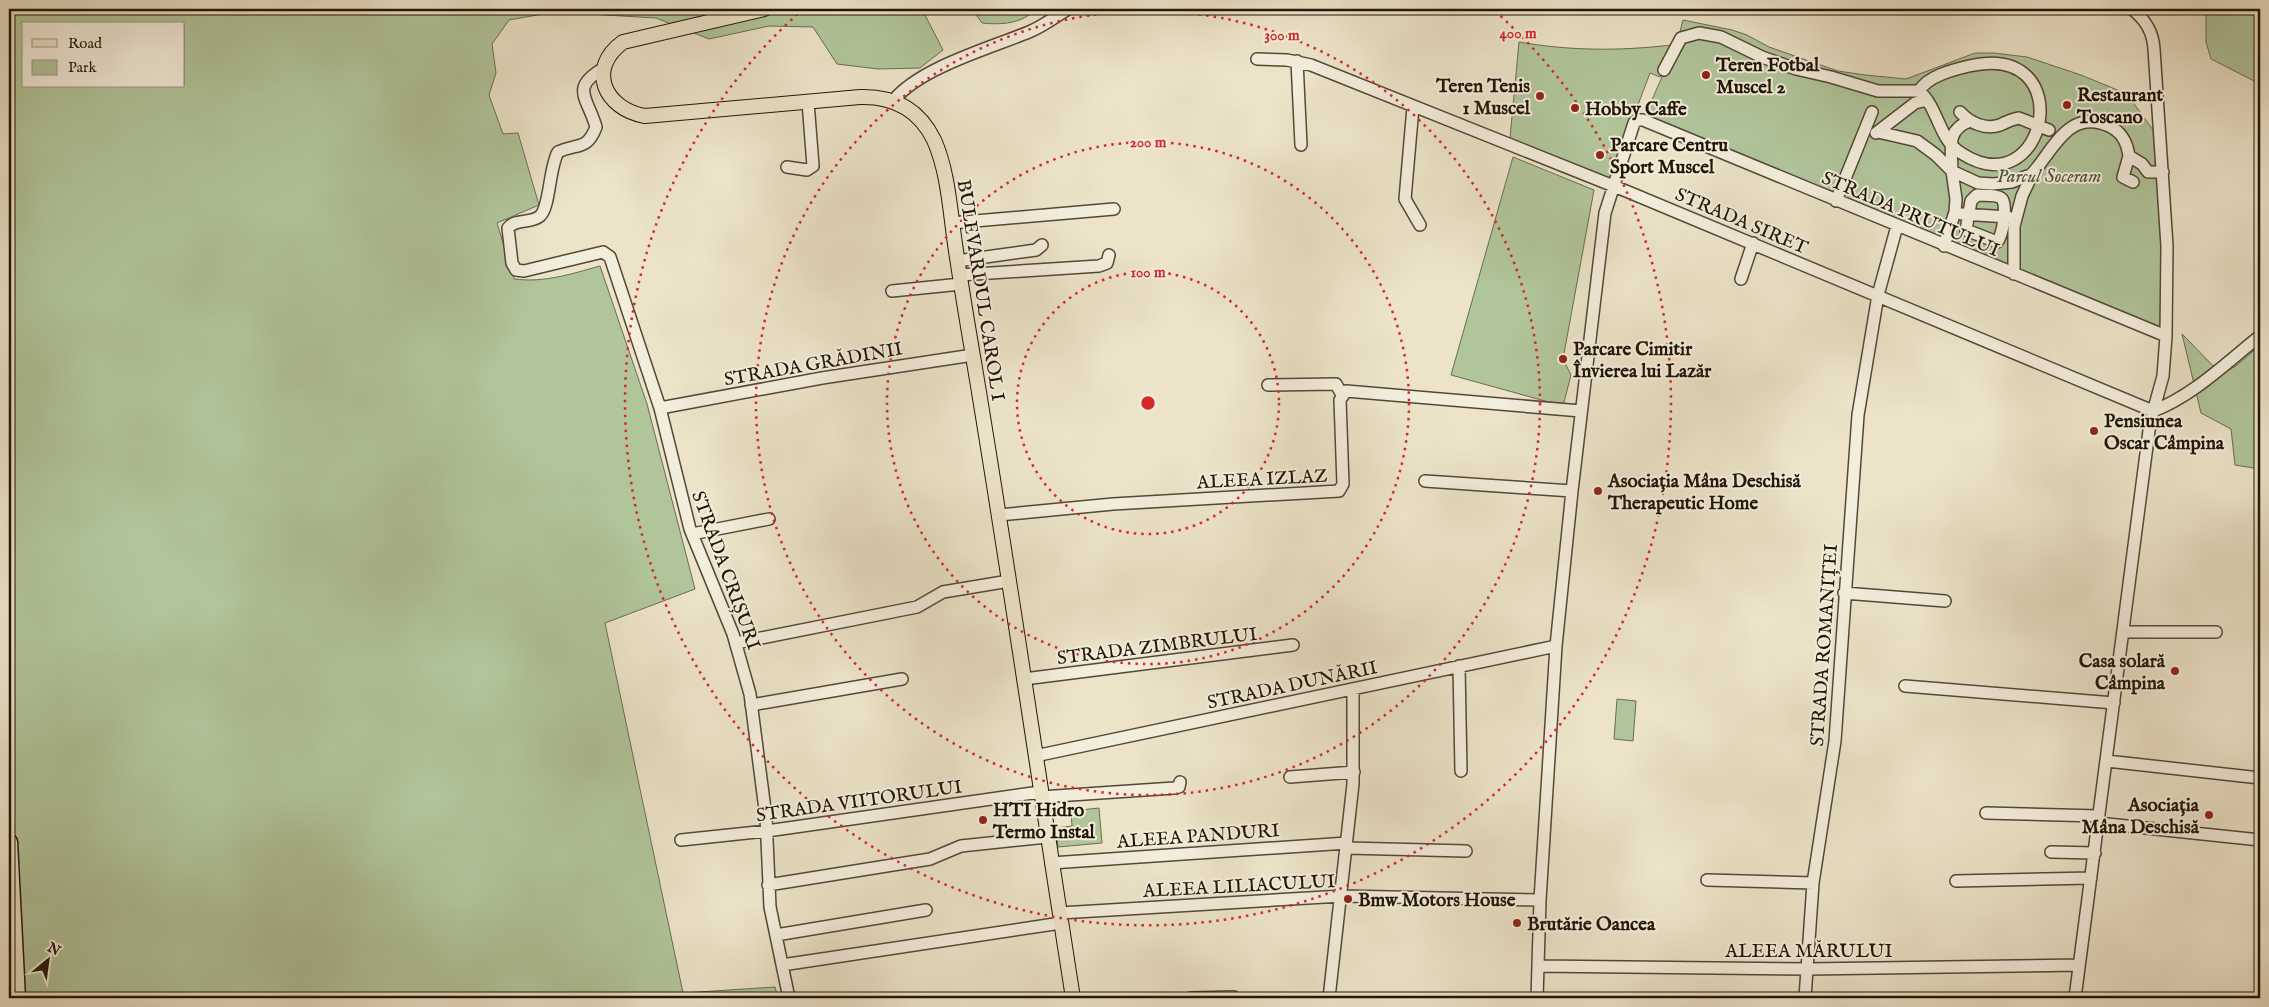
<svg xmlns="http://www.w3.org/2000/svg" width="2269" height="1007" viewBox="0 0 2269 1007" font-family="'IM FELL English',serif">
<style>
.green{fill:#b1c59b;stroke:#686d50;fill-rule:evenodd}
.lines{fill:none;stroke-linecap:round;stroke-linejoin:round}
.minor-casing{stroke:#534837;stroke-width:14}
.major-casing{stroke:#201506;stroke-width:16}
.highway-casing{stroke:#201506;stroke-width:19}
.minor{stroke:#f3eddc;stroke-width:11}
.major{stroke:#ece3c9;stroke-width:14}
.highway{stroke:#ece3c9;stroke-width:16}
.ring{fill:none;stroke:#d62828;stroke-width:2.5;stroke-dasharray:2.5 5}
.poi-dot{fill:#8f2418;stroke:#f3eddc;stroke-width:2}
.labels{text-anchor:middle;stroke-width:4;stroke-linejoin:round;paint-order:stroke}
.poi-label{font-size:19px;font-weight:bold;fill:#201506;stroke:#f3eddc;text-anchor:start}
.park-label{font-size:19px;font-style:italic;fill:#53533a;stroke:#f3eddc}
.street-label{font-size:19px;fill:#201506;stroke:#f3eddc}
.centre{fill:#d62828;stroke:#f3eddc;stroke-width:2.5}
.ring-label{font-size:15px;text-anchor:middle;font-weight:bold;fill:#d62828;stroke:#f3eddc;stroke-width:4;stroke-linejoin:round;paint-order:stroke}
</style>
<rect width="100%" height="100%" fill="#ece3c9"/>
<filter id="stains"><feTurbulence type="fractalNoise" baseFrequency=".004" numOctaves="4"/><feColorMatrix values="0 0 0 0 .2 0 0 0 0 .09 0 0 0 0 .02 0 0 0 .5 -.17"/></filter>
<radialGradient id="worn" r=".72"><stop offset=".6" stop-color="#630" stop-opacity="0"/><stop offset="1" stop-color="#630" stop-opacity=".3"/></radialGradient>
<path class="green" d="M9,9H929L924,13L943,50L920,68L878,69L837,64L813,27L769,26L709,39L656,18L554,12L509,20L492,44L496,73L489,95L503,134L518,133L539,205L497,223L514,279C544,283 571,274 600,266L647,404L695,589L605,623L683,993L775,987L778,998H9ZM24,24H184V86H24Z
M972,9H1036C1022,24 1001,25 982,23Z
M2206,9H2260V84L2211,59L2206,42Z
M1683,20L1732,30L1747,35L1769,47L1809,61L1838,71L1865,75L1906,79L1975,53H1994L2027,57L2081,75L2127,94L2161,141L2166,336L1643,120L1677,43Z
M1519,42C1571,51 1619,51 1672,45L1660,77L1650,73L1610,179L1510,138Z
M1513,157L1594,190L1563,359L1571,375L1563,406L1451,375Z
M2182,334L2221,374L2236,366L2260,345V469L2235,465L2231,429L2201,413Z
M1617,699L1636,701L1633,741L1614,739Z
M1099,808L1102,843L1058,847L1056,828L1072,826L1071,811Z"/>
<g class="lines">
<g class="minor-casing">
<path id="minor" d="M1257,59L1287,60L1311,65L1626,191L2153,411
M1297,61L1301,145
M604,68C569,88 588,98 596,127C587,151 577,143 558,152C549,168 550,207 540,216C531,224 516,218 508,228L512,263L516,270L524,271L603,252L610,257L660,408L690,529L733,634L750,694L766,817L770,907L789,998
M1664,70L1681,38L1699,33L1721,37L1762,57L1796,69L1831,77L1878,91H1919C1939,108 1938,139 1961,153C2047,209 2081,40 1969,66C1952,70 1928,76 1919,91
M893,101C919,68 990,48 1029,32C1043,26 1055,17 1068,9
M1413,107L1405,199L1420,225
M1960,112C1970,123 1985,130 2000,125C2006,122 2012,119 2019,118L2049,130
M1970,121C1945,130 1952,149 1952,171L1978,183L1993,184L2012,182L2027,176L2030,179L2022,196L2014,226V274
M1878,132L1917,141L1936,155L1952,171L1956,199L1955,212L1944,246
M1876,133L1915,103L1927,100
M2129,156L2123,177L2133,182
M787,167L807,170L813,166L808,102
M2029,177C2052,154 2067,107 2109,126C2122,132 2127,142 2129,156L2142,164L2148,172H2163
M1977,195C1984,196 1995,194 2001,198C2008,202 2003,236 1997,242L1966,230L1971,201Z
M1836,201L1872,112
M1962,214L2008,217
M952,223L1114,209
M957,261L1036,250L1042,245
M960,275L1099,266L1107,263L1109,255
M1741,279L1753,243
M892,291L961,284
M1268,385L1336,384L1342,395
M660,408L822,378L973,355
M2153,411C2193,396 2227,362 2260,336
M1425,481L1572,491
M999,515L1113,504L1339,491L1343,484L1340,400L1346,391L1581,411
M692,534L769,519
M1844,593L1945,601
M2123,632H2216
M736,643L917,607L943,592L1009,581
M1459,666L1461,771
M1024,679L1293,645
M1905,686L2114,703
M751,705L902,679
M1035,756L1556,646
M2107,761L2260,778
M1290,777L1354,772
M1041,797L1174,788L1179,787L1180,782
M1986,813L2099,816
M2098,823L2260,840
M681,840L767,831L1040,792
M1347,848L1466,851
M2051,852L2095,853
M1051,863L1347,843
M1707,880L1813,883
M1956,881L2091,878
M768,885L930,859L961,846L1047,837
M1060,913L1342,896L1540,900
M776,935L926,910
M782,965L1061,923
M1538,966L1808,969L2079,965
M1191,998L1234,997
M1329,998L1353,784V689
M1537,998L1540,900L1556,646L1572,491L1605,213L1634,123L1638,120H1643L2166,336
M1805,998L1813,883L1835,741L1858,415L1878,295L1897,226
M2075,998L2150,423L2163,376L2166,336L2167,246L2154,49C2153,32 2146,20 2132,9"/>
</g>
<g class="major-casing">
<path id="major" d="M764,9L623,42C586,69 605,109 645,116L860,97C894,96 919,109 934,140C948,171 950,210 955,244C961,286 968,327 975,368C1010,578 1040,788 1073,998"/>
</g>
<g class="highway-casing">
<path id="highway" d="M9,842L17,998"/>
</g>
<use href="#minor" class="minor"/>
<use href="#major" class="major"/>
<use href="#highway" class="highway"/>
</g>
<g class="ring">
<circle cx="1148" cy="403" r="131"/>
<circle cx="1148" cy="403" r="261"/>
<circle cx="1148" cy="403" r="392"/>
<path d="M1495 11A523 523 0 1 1 801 11"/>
</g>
<g class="poi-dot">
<circle cx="1706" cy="75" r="5"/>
<circle cx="1540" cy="96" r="5"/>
<circle cx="2067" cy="105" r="5"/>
<circle cx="1575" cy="108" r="5"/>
<circle cx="1600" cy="155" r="5"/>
<circle cx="1563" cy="359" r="5"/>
<circle cx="2094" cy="431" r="5"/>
<circle cx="1598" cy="491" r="5"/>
<circle cx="2175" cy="671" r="5"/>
<circle cx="2209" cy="815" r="5"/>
<circle cx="983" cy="820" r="5"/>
<circle cx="1348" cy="899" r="5"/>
<circle cx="1517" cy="923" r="5"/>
</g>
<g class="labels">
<g class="poi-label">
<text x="1716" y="71">Teren Fotbal<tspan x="1716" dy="22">Muscel 2</tspan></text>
<text x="1530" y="92" text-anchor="end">Teren Tenis<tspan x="1530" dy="22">1 Muscel</tspan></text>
<text x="2077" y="101">Restaurant<tspan x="2077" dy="22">Toscano</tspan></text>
<text x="1585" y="115">Hobby Caffe</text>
<text x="1610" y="151">Parcare Centru<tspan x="1610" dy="22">Sport Muscel</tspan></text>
<text x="1573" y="355">Parcare Cimitir<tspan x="1573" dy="22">Învierea lui Lazăr</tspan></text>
<text x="2104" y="427">Pensiunea<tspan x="2104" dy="22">Oscar Câmpina</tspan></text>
<text x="1608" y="487">Asociația Mâna Deschisă<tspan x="1608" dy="22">Therapeutic Home</tspan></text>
<text x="2165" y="667" text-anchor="end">Casa solară<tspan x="2165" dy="22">Câmpina</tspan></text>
<text x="2199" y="811" text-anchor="end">Asociația<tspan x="2199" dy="22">Mâna Deschisă</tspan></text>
<text x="993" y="816">HTI Hidro<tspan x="993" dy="22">Termo Instal</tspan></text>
<text x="1358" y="906">Bmw Motors House</text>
<text x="1527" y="930">Brutărie Oancea</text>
</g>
<g class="park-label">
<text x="2049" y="182">Parcul Soceram</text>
</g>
<g class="street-label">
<text transform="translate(1911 213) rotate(23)" y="7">STRADA PRUTULUI</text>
<text transform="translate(1742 220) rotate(23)" y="7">STRADA SIRET</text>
<text transform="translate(982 290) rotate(81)" y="7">BULEVARDUL CAROL I</text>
<text transform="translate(813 363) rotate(-10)" y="7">STRADA GRĂDINII</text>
<text transform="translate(1262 478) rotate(-3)" y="7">ALEEA IZLAZ</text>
<text transform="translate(727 570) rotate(70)" y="7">STRADA CRIȘURI</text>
<text transform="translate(1157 645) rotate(-7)" y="7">STRADA ZIMBRULUI</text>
<text transform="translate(1823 645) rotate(-86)" y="7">STRADA ROMANIȚEI</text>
<text transform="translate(1292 684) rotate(-12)" y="7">STRADA DUNĂRII</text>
<text transform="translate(859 800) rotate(-8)" y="7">STRADA VIITORULUI</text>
<text transform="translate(1198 835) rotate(-4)" y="7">ALEEA PANDURI</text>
<text transform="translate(1239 885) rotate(-3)" y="7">ALEEA LILIACULUI</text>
<text x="1809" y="957">ALEEA MĂRULUI</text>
</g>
</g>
<circle cx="1148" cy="403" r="8" class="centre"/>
<g class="ring-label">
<text x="1518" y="38">400 m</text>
<text x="1282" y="40">300 m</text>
<text x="1148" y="147">200 m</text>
<text x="1148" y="277">100 m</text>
</g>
<rect width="2269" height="1007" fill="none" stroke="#ece3c9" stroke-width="30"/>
<rect x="10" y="10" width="2249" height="987" fill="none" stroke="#201506" stroke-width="2.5"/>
<rect x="15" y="15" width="2239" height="977" fill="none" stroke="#201506"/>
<rect x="22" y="22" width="162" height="65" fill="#f3eddc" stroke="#9f9786"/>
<rect x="32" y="39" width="25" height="8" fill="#ece3c9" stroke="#9f9786"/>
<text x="68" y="48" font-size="15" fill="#201506">Road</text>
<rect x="32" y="60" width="25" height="15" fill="#b1c59b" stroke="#9f9786"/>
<text x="68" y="72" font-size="15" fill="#201506">Park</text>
<g transform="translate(48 960) rotate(29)" stroke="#f3eddc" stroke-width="4" paint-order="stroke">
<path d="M0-4L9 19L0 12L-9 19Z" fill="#201506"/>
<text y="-8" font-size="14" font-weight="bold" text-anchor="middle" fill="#201506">N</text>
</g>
<rect width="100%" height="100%" filter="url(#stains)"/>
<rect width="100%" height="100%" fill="url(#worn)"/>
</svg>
